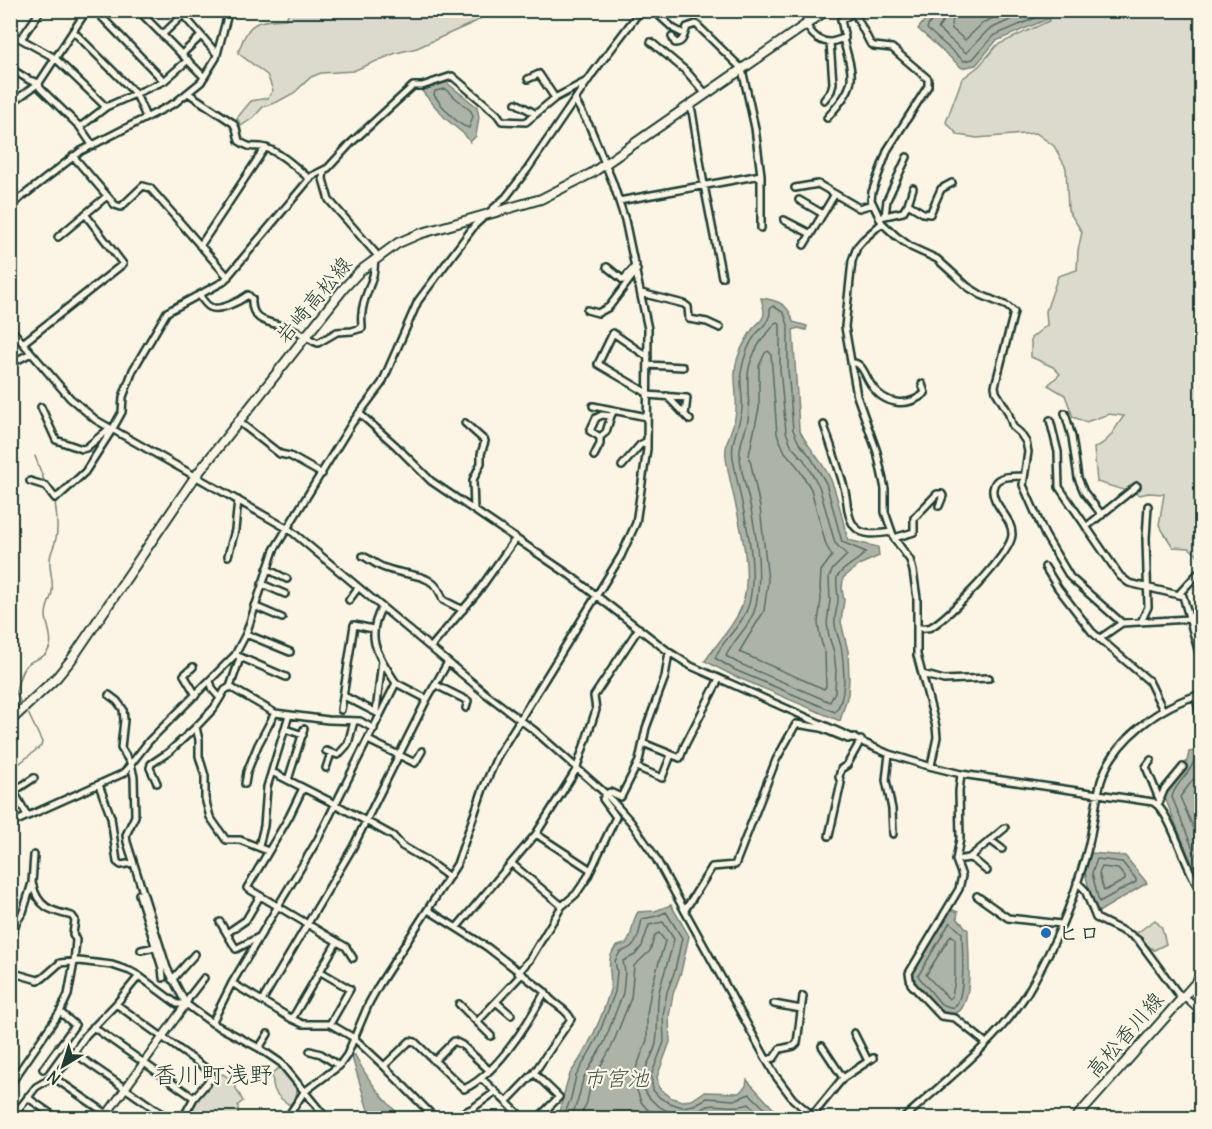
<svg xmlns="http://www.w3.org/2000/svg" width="1212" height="1129" viewBox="0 0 1212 1129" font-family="Delius,'Klee One',sans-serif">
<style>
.green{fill:#dcdacc;stroke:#7e8c80;stroke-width:1.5}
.water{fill:#aeb3a7;stroke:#758479;stroke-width:1.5}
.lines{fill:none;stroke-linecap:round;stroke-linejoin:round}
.shore{stroke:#586c62;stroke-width:1.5}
.stream{stroke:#758479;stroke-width:1.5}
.minor-casing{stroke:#1f3d34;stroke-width:10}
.tertiary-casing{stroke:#1f3d34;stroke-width:10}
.secondary-casing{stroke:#1f3d34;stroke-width:12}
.minor{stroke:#fcf5e5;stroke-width:5}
.tertiary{stroke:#fcf5e5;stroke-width:6}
.secondary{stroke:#fcf5e5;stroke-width:8}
.poi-dot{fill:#1f6fb2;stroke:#fcf5e5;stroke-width:2}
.labels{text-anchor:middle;stroke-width:4.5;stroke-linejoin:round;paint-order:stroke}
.street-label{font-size:21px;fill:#1f3d34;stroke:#fcf5e5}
.poi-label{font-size:21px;font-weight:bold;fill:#1f3d34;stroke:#fcf5e5;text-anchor:start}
.water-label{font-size:22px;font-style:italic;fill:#435a51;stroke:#fcf5e5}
.quarter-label{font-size:24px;fill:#1f3d34;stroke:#fcf5e5}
</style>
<rect width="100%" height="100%" fill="#fcf5e5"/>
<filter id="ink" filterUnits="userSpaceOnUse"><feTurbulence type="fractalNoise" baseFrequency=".0167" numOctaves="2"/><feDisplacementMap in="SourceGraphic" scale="12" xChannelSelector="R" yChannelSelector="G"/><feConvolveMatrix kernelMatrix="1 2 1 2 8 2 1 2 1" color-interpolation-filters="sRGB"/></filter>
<g filter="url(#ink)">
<path class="green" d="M289,11V10L491,11L475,22L417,48L396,53L353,71L321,73L311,77L294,93L277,102L263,107L253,118L241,126L237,118L251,101L268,98L273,90L267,75L238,53C249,21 254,21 286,19Z
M1053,11H1201V558L1189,548L1173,547L1159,525L1164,494L1148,493L1140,495L1097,482L1094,448C1111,441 1113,430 1124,416L1109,414L1086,422L1073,417L1065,395L1048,385L1060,374L1053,367L1031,357V338L1047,325L1046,311L1058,276L1077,270L1078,250L1082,232L1068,210L1066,168L1054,146L1036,133L977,138L958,135L946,122L962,79L979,66L997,45L1049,21Z
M1155,920L1162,928L1166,944L1154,950L1134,935Z
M279,1068L289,1077L297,1090L296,1097L290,1105C274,1095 273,1091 272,1073Z
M223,1074L232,1081L243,1101L238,1105V1118H185C194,1103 205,1082 223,1074Z"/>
<path class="water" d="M937,10H1051V11L1048,19L996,41L976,65L962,68L918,29L928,16Z
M446,82L477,107L479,117L476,136L470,142L465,135L446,119L420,89Z
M761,298C778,300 790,305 793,322L807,326L806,330L798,328L793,330L799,429C807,447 823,461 831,480C839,499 842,520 848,540L878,547L879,556L861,564L843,578L842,590L844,600L841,622L848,651L849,678L848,694L840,721L732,675L705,661C717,643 736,624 743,603C755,561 732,500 726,458C724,443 732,432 735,418C738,404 735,391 735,377C734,360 743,344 752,330C756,324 764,321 764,312C764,308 762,302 761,298Z
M1201,750L1202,858L1196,866H1193L1165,798C1170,779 1186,774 1189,752Z
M1091,853L1125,856L1147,883L1095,914L1085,872Z
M671,905L689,936L681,972L673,994L669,1016L670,1042L657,1077L659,1088L672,1098L682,1101L692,1100L704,1092L739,1093L746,1086L747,1080L781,1117L779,1118H556C563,1104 564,1089 570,1074C573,1069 577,1064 580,1059C592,1039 604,1012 610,990C613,978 606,964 612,953C615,946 619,945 626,944C634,934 631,922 638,912L655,911Z
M950,909L958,912L957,918L968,930C968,951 973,991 962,1008C948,1029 911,986 913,971Z
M351,1054L355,1055C368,1081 382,1097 402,1118H373L367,1107Z"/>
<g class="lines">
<path class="shore" d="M938,10C938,19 928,21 927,29L964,61L973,59L993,36L1042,15L1044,10
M946,10L945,18L938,29L966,53L988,30L1032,10
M955,10L951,28L965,40L983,23L1009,10
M445,89L471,111L473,116L469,128C458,126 441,105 434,95L435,91Z
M773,306L784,313L788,325V369L793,430L799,443L810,456L826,483L842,542L866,552C859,561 844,566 837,577C836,585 838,593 838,601C837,609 834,616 835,624C836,634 841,642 842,652C844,669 847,698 835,712L735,670L715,658C723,639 743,625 749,604C760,558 740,504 733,458C730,441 740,426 742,409C743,397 740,385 741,373C743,359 749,341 759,331C766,323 771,319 770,308Z
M778,322L780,325V369L786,432L792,447L804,460L819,486L835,543L847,555L833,569L829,577L830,600L827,623L829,637L834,652L836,671L835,692L830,702L738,663L726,656C734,638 752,625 756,605C763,570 756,530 748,496C745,483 740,469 740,455C739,442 746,432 748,420C751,401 744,379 751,361C754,353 759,343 764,337C768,332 772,329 775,323Z
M768,351L771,354L777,434L785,452L797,466L811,489L826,545L832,556L821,571L820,588L821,599L818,623L820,637L825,653L826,686L824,689L739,652L764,611L768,581L760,507L749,455L759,408V366L765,353Z
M1202,756L1195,758C1191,775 1175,782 1172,797L1195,854L1202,855
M1202,764L1198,773L1180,797L1202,848
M1097,859L1122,862L1136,879V882L1099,902L1092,873Z
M1102,867L1118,869L1125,877V880L1104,891L1099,873Z
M950,922L962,933C962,951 967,998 953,1008L941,1004L918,976Z
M951,935L955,938V979L952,997L949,999L926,975Z
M563,1118L571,1098L576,1076L597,1039L615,992L617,972L615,961L620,952C639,946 638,937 642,919L657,916L666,912L682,938L675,970L667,992L663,1016L664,1042L651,1076L653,1090L660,1098L670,1103L682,1107L694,1105L707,1098L734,1100L750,1094L774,1118
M571,1118L578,1100L583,1079L604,1043L623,993L625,972L623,961L635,955L642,946L649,925L663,922L674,939C670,957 663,975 659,992C656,1009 659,1026 656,1043C654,1055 645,1065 643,1077C641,1098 663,1113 682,1114C693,1115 699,1110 708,1106C717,1103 734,1110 749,1104L763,1118
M580,1118L587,1102L591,1083L612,1046L631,998L634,966L650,951L655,935L659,933L665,941L651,990L647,1014V1040L636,1069L634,1081L641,1102L648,1110L663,1118"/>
<path class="stream" d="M35,456L45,483
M21,704L16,692C18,682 21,668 29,663C38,657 46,659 50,646C53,635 46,626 46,615C46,606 51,600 52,592C54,581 49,571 50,560C50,552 55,546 56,538C59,526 56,513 55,501
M10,771L41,746L42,742L28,713"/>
<g class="minor-casing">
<path id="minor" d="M95,10L164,81
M138,10L204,77
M179,10L217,54
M653,10L674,29L684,34
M813,10L806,18C806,30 817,42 830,42C834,42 840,39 845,38L841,20L854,12
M853,10L870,43L874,46L892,48L928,79V86L888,149L872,192L871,200L882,223L896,236L911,247L937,259L968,287L981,295L1007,306L1014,312L995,386L996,392L1008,412L1013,427L1020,433L1026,442L1028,452L1023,485L1045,535L1070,577L1122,623
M74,32L136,94L146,117
M10,33L55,58L106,107
M162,35L183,15
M672,37L675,43C684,43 684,34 687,27L696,24L742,69L755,128L761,175V228
M21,39L41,10
M651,42L686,71L706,94
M182,54L201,36
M10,68L29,80L39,83L40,88L80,127L93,146
M528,79L539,74L555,98
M188,93L233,123L236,128L239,141C252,150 253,145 266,148C283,154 296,168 310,179
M824,100L831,91L833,83L830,42
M516,103L536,114
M10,104L39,83L87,10
M689,106L692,111L704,185L722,277
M827,118C857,84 855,81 843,39
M80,127L106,107L164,81L188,60
M73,156L115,205L121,207L143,186L150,188L228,277
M324,170L323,179L329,200L378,256
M795,188L818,184L859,208L873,204
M799,200L823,214
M619,201L761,175
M908,204L923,213L930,214L941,189L952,183
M10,206L81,151L175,103L201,82L216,58L229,10
M885,216L903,212L908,204L913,188
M879,218L885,216L887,200L907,157
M784,220L811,234
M882,223L863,240L857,247L852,261L845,327L857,396L877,452L885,489V512L894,538L910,560L913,571L917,598V655L936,727L937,737L931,766
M58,237L107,196
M804,245L835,194
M200,246L265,148
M607,267L623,280L636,265
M641,293L684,304L688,307L689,319L707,322L720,328
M200,296C202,299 206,305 210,307C219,312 240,301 248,295L252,299C250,327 279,321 297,331C304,335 310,340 318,343L337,332L352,331L362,328C362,323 361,317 362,313C363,294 377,279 374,259
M587,310L598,313L609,307L637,270
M10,328L70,398L96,420L290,530L486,694L535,731L606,794L631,822L654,855L775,1075L793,1099L815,1118
M23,343L123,264L85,214
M851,363C855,363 856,362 860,366C865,371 867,380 872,386C885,405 908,408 925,393L922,384
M10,364L31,353
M648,365L683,367
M647,393L598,364L613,333L648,357
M647,395L687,398L685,415
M667,396L690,420
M593,406L647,417
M41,407L56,440L82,449L86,448L110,428
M359,413L395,445L431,481L571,576L669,652L691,666L889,754L925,765L961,774L1153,802C1172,812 1185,871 1202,893
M1065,413L1072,437L1078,478L1084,492L1102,515
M1050,420L1058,452L1059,487L1120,576L1129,583L1183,596L1202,664
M238,421L280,454L290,456L322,474
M465,423L485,441L481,454V463L473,480L474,510
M824,425C831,446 838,466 844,487C848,500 846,518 856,528C865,537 881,533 892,532
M600,437L590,431L596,418L602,415L611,416
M594,456L600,444V437L606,432L611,416L614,410
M622,466L640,445L647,441
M30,481L46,486L55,498L60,495L85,472L112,430L122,412L123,397L133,370L167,312L223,282L312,176L328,168L351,143L413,86H422L452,76L497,114L502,121L526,122L555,98L587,81
M1086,527L1137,486
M894,538L914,532V518L937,494H942L943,496L939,506
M228,556L235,530L238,500
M363,556C371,560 379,567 388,569C411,577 435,572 443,600L463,610
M1045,567L1058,588L1092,632L1149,681L1163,710
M267,569L287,579
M262,584L285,594
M1178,595L1202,569
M349,600L358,588
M254,606L282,618
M1189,619L1202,610
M1141,622L1148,607L1146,538L1148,506
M917,628C921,628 927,629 931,627C948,618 1011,554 1012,535C1013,518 991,504 993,489C995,474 1012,477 1023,476
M246,634L290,652
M1099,639L1122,623L1189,619L1202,623
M431,647L477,593L516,538
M238,656L286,677
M240,658L230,687L275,713L328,720L360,721L374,729
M193,667L184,675L196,695
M922,674L944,680L989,678
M210,681L213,690L220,698
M396,683L427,699
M436,685L468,701L466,708
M109,695L117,701L123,709L124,720L121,748L131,764L134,777L135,816L126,835L127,842L167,968L186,1004L212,1023L259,1048L281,1063L326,1118
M344,696L377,713
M1196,696L1202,728
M341,710L354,625L373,629
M376,712L382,661
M196,727L199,740V756L205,776V798L210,817L226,840H240L268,851
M285,729L303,735
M368,740L415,763L422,751
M643,743L680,758L685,745L719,679
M326,751L338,755L348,744L354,721
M889,754L886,780L892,809L893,834
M1151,760L1146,767L1160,801
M636,767L662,778L671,755
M326,768L331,753
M272,772L335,804L393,836L402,846L426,860L449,877
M961,774L959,791L960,839L956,860L962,876L959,889L909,973L911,984L941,1016L955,1018L986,1043
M288,780L304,729
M157,783L150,768L151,764L169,752L196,727L214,708L225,690L230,687
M245,784L247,772L258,745L275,713
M10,785L27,815
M99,785L111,817L117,862L121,865L133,863
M303,788L289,817L247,888L346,947L353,958
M10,794L34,778
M1158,805L1164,790L1183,767
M10,824L124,773L149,741L235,655L246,634L274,550L352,423L382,383L418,301L475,225L506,197L527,170L593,73L641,10
M536,834L591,870
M829,836L841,783L839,777L841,769L847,765L861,740
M990,840L1002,849
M259,846L264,826L267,787L289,715
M969,858L974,860L987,871
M956,860L969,858L1005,828
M512,864L562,906
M1077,882L1085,890L1096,918L1131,935L1139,941L1182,999
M139,894L162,968L163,978
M977,896L1008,918L1061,924
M685,910L712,867L735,865L776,760L796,724L821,728L848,739L854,737
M220,922L236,949L259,937
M457,927L536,834L576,770L596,710L594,696L639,628
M227,933L246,920L260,896
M10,950L12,935L17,921L23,912L32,883L34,855
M141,950L155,947
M10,972L38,980L43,978L60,963L79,961L112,965L130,971L139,976L177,1004H186L190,996L204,978
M321,972L350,989L330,1024
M518,973L530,959L562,906L576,894L587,878L616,817L603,799L606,794L610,792L621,797L639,761L646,728L665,677L669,652
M172,980L195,954
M232,983L292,1019L303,1024H330L354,1038L384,1066L435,1118
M1184,996L1202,1013
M262,1001L353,847L427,699L448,662
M496,1002L511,1015
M116,1004L211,1072L212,1077L194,1098L183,1118
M459,1004L491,1036
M774,1004L801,1009
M292,1019L337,942
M477,1022L521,975
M212,1023L232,983L318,839L396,683C379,656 364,639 382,607
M93,1027L194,1098
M854,1033L868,1061
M822,1046L843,1078
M259,1048L268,1034
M310,1051L321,1054L339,1066
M74,1053L168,1118
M767,1060L774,1058L780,1049L794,1046L797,1043L803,996
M434,1061L454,1041L462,1045L489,1070
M384,1066L410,1041L415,1042L464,1089C498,1073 527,1025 545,992L487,947L428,910
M43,1069L75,1025L60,1012
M534,1073L559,1097L538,1118
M53,1077L113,1118
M481,1078L523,1118
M10,1085L60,1012L68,995L74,962L76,940L73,934L75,920L72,916C51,911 38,908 32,883
M28,1096L31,1100L57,1118
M506,1102L534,1073L571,1019C566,1007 550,1004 545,992
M10,1104L18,1110L36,1087L53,1077L65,1065L86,1035L116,1004L139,976
M812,1116L843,1078L873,1058
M287,1118L304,1092L339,1066L347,1055L369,1003L379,985L457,864L483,789L498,755L621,556L636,523L647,449L648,329L625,220L613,183L590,127L576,102
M452,1118L473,1108L495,1092
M904,1118C946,1080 995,1043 1026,995C1046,961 1064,924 1076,887C1081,871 1087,855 1090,839C1094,820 1096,799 1101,781C1114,739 1161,705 1202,694"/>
</g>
<g class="tertiary-casing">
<path id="tertiary" d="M104,1118L186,1004"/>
</g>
<g class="secondary-casing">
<path id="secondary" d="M10,721L57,677L71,660L195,477L344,288L360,271L398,243L419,234L541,199L592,173L827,10
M1076,1118L1202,976"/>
</g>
<use href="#minor" class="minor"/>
<use href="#tertiary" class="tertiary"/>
<use href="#secondary" class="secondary"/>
</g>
</g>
<circle class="poi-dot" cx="1046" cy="933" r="6"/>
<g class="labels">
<g class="street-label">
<text transform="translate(314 300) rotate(-50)" y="7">岩崎高松線</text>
<text transform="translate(1125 1035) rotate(-49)" y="7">高松香川線</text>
</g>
<g class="poi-label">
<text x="1058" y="940">ヒロ</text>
</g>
<g class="water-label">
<text x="616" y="1086">市宮池</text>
</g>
<g class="quarter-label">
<text x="213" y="1083">香川町浅野</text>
</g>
</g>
<rect width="1212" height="1129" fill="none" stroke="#fcf5e5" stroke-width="36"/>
<rect x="18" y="18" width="1176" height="1093" fill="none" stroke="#1f3d34" stroke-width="2" filter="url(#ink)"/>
<g transform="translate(63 1066) rotate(218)" stroke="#fcf5e5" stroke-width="4.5" paint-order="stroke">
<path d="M0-4.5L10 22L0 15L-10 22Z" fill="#1f3d34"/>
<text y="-9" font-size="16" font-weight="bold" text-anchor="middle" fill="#1f3d34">N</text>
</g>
</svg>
